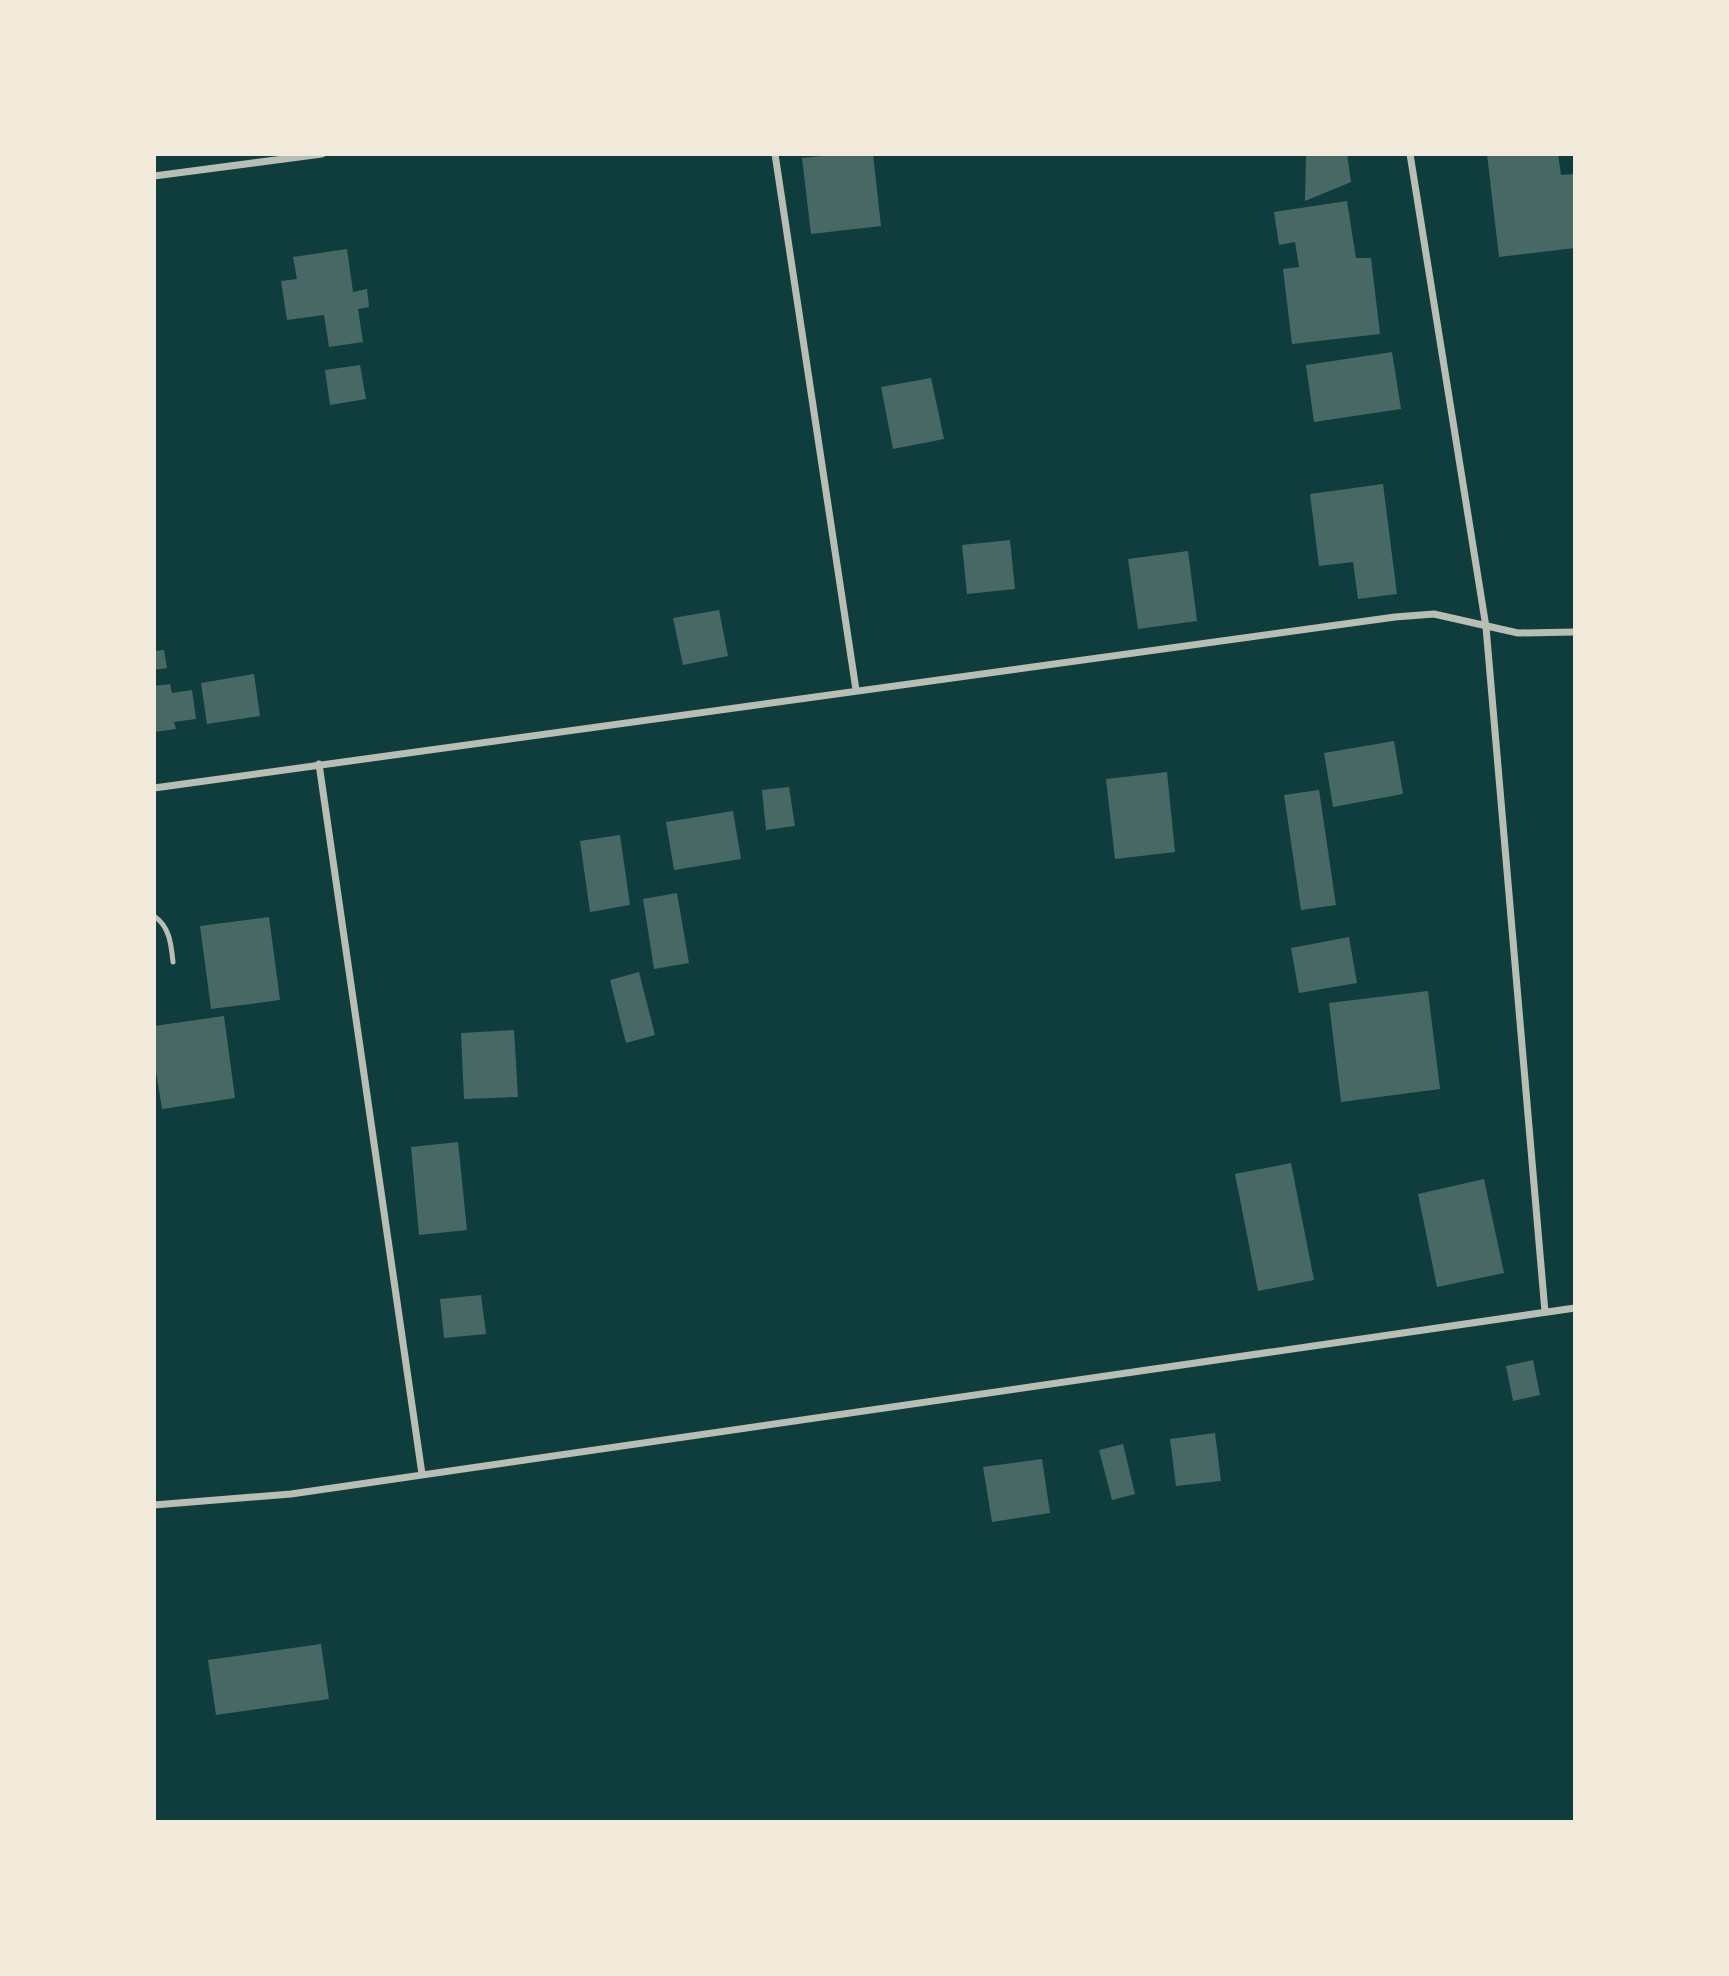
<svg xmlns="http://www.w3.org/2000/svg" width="1729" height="1976" viewBox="0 0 1729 1976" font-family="'Alegreya Sans',sans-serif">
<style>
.building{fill:#486865}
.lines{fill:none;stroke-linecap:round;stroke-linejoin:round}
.service{stroke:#b8beb3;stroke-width:5}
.minor{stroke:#b8beb3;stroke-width:7}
</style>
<rect width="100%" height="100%" fill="#0f3d3e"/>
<path class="building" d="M842,154H873L881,226L811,234L802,158Z
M1306,154H1347L1351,182L1305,201Z
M1487,154H1558L1561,175L1575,174V248L1499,257Z
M1347,201L1356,258H1371L1380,334L1292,344L1283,269L1299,267L1295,242L1279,245L1274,212Z
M347,249L353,292L367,289L369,307L358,309L363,342L329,347L324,315L287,320L281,281L297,279L293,257Z
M1392,352L1401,409L1314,422L1306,365Z
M360,365L366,399L330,405L325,370Z
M931,378L944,439L893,449L881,387Z
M1383,484L1397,594L1358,599L1353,562L1319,566L1310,494Z
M1010,540L1015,589L967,594L962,545Z
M1188,551L1197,621L1138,629L1128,559Z
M719,610L728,656L683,665L673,618Z
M164,650L167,668L154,670V651Z
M254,674L260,716L207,724L201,683Z
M170,684L172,693L192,690L196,719L174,722L176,729L154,732V686Z
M1394,741L1403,794L1333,807L1324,753Z
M1167,772L1175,852L1115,859L1106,779Z
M789,787L795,826L766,830L762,790Z
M1319,790L1336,905L1301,910L1284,795Z
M733,811L741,859L674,870L666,822Z
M620,835L630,905L590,912L580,841Z
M677,893L689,963L654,969L643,899Z
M269,917L280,1000L211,1009L200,926Z
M1349,937L1357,983L1299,993L1291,948Z
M639,972L655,1035L626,1043L610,980Z
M1428,991L1440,1089L1341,1102L1329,1003Z
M224,1016L235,1098L162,1109L154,1059V1026Z
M514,1030L518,1097L464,1099L461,1033Z
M458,1142L467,1230L419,1235L411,1147Z
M1291,1163L1314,1280L1258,1291L1235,1174Z
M1484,1179L1504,1273L1437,1287L1418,1194Z
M481,1295L486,1334L444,1338L440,1299Z
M1533,1360L1540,1395L1513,1401L1506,1366Z
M1215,1433L1221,1481L1176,1486L1170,1439Z
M1123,1444L1135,1494L1112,1500L1099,1450Z
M1042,1459L1050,1513L992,1522L983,1467Z
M321,1644L329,1699L216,1715L208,1660Z"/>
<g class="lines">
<path class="service" d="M154,916C170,927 171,944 173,962"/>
<path class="minor" d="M775,154L856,690
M1410,154L1486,627L1545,1312
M154,176L322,154
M319,764L422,1474
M154,788L1395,617L1434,614L1518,633L1575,632
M154,1505L291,1494L1575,1308"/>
</g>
<rect width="1729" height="1976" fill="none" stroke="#f1e9da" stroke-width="312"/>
</svg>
